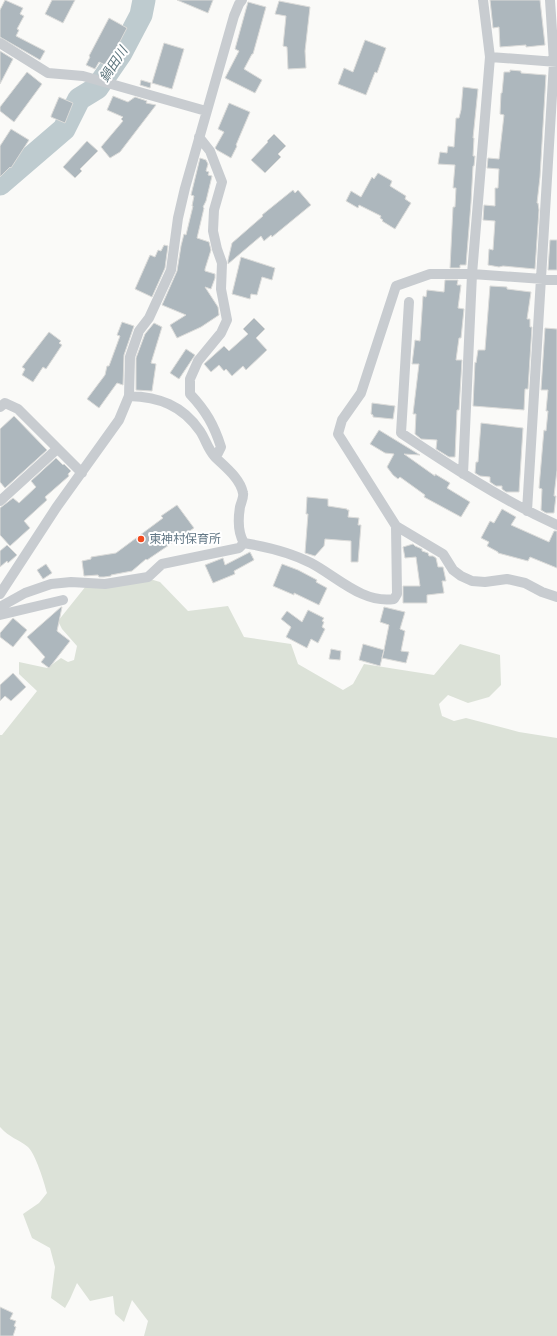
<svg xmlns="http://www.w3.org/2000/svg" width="557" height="1336" viewBox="0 0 557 1336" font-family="Lato,'Noto Sans JP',sans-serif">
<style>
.green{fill:#dce2d8}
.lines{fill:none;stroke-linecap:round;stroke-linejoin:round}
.river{stroke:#becbcf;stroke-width:23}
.building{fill:#adb7bd;stroke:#dcdcda}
.street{stroke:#c8ccd0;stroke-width:10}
.poi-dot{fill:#f34b1f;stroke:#fff;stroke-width:1.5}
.labels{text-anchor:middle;stroke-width:4;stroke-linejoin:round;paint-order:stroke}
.poi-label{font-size:12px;fill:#627785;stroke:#fff;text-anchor:start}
.water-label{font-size:13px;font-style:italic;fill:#5e767e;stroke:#fff}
</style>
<rect width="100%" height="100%" fill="#fafaf8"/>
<path class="green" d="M140,576L160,582L188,611L228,606L244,637L291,644L298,664L343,690L353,684L364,664L434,675L460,644L500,655L501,685L489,697L468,703L448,695L439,704L442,716L454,721L466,718L519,732L557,738V1336H144L148,1321L132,1300L124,1322L115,1314L113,1296L90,1301L77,1283L70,1299L65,1308L51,1298L55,1267L50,1248L32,1238L23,1214L39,1203L47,1193C44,1182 36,1155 28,1147C18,1139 10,1138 0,1127V735H2L37,691L19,674V662L47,668L61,658L68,662L74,660L77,646L62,629L58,621L86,586Z"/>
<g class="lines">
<path class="river" d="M0,184L64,129L79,99L97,88L121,53L141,15L144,0"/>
</g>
<path class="building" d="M5,0L23,8L20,14L24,16L17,29L19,30L16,36L45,51L40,60L0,37V10Z
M52,0H75L63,23L45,14Z
M177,0H213L208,13Z
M490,0H540L545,45L526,47V45L500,47L499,27L493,28Z
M279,1L310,7L305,51L306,68L288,69L287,47L283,46L286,16L275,14Z
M248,2L266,7L253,54H252L244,69L262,80L255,93L225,78L239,51L235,49Z
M109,18L127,28L107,66L99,62L95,69L86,65L90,57L89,56Z
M365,40L386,48L377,73L375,72L366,95L338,84L344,68L353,72Z
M164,43L184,49L172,89L152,83Z
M0,51L13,59L0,84Z
M510,70L521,71V73L546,75L540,177L537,203H538L539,210L535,269L503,266L499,267L488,265L489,249L493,250L495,221L483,220L484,205L495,206V188H498L499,169L487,168L488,158L499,159L504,115L500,114L501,93H502L504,72H510Z
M27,72L42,84L14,122L0,111V107Z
M141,80L151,83L150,88L140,85Z
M463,87L478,89L473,138H474L473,156H475L474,166H473L471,203L466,265H460V268H450L453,207H455L456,188H453L455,165L438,164L440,152L447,153L448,146L454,147L456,118H459L461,110Z
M113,96L128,102L135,97L147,101L146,103L156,105L120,152L110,158L101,147L123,121L121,119L123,117L107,110Z
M59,97L73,103L65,123L51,117V116Z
M229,103L250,112L236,145L237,146L231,158L217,150L215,148L224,132L218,129Z
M11,129L29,140L11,168L10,167L0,177V146Z
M274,134L286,146L278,154L281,157L265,173L251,160L268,142L267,141Z
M87,141L98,151L80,169L82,171L75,178L63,167Z
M200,158L206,160L208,164L206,171L209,172L208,175L212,176L206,201L203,207L204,208L197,238L209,242L211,250L205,269V271L215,274V278L211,289L205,287L218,307L219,315L201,327L177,338L170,325L186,315L162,305L177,271L181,246L184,234L186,235L193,206H192L194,196L191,195Z
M378,173L392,181L390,186L406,196L405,199L411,203L395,229L382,221L383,220L380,218L381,216L359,205L358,208L346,201L351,191L361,197L372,177L374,179Z
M293,190L295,193L298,190L311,205L272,237L271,235L264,241L261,236L228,264V260L232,243L263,216L262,215Z
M550,240H557V270H548Z
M164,245L168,246L165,268L152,297L135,289L150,255L155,257L158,250L161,251Z
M241,257L275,268L272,280L262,277L257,295L251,294L250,299L232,294Z
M445,280H458L457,285H461L458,308L464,309L461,338H459L456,360H462L459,410H457L455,457H449L436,449L437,440L421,439L415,434L416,414H413L419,364H412L415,340L420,341L423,296L426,297L427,290L444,292Z
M490,286L507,287V289L531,292L527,319H530V327H532L528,389H525L524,410L473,406L475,362L476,363L478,350H485Z
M254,318L265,329L256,338L267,350L246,370L243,366L232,376L226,369L224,371L219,365L211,372L204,364L224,346L229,351L248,334L243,329Z
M122,322L134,326L124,355L123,385L117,383L99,408L87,399L105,375L107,366H109L120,336L117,335Z
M154,323L162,327L151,363L156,364L152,391L136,390V358L145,334Z
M545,328L557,329V470L554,496H556L554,513H546L541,510L542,489L539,488L543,441L544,430L546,431L548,411H546L548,390H541Z
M49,332L61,341L59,343L62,345L46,369L43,367L33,382L22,375L25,369L22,367Z
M186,349L195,355L179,379L170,373Z
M372,403L395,406L393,419L373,417V415L371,414Z
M14,416L47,450L5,488L0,482V429Z
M481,423L523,428L519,492H506L502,489V486H496L490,482V477L480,476L475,473L476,462H478Z
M379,430L420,455L404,454L435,476V474L450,483L447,488L470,502L461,517L424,497L425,495L400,477L398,479L393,475L387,467L394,454L385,453L370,444Z
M56,458L63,465L64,464L71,471L68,474L69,476L45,497L47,500L24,521L30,528L10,546L0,535V508L13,498L19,503L36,487L31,481Z
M307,497L328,499V506L347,509V510H349L348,517L359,518L358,525H361L358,562H351V541L325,539L324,546L315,556L305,553L308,514H306Z
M177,505L194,528L147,560L146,559L132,571L111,575V576L104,577H99L98,575L84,576L82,561L91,559V557L116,553L163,518L161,516Z
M502,509L516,517L511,525L549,542L554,531H557V568L530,557L528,561L498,553V552L487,546L489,542L481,538L490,521L494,523Z
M413,544L415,546L422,549V551L428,553L429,556H433L436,558L438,567H443L446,581H442L444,593L427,595V603H403V586H420L416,557L405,558L403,547Z
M7,545L17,555L8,563L7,561L0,567V551Z
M250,552L254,560L234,571L235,574L213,583L205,565L223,558L225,565Z
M46,564L52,573L43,579L37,570Z
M282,564L298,570L317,580L316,582L327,588L319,605L294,593V595L273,586Z
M61,607H62L57,631L70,641L49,668L41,662L45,657L27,637Z
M384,607L405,612L400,629L405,631L401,651L409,652L406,663L382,658L384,650L380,666L359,660L363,644L384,650L389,625L380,622Z
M308,610L324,618L322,621L324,622L322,627L325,629L318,643L311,639L307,648L286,637L291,627L281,619L287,611L302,622Z
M13,618L27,630L13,647L0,637V633Z
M331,649L341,651L340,660L329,659Z
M13,673L26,687L11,701L5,696L0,701V685Z
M0,1307L13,1313L10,1319L16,1321L14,1326L16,1327L13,1336H0Z"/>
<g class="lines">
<path class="street" d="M0,43L48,73L83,76L206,111
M490,57L557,62
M199,137L210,151L222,182L214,210L213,231L217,249L222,263L221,289L227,320L221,333L198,361L190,379V394C206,411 214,425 221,447L216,457
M557,280L472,274H430L396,286L361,393L342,420L338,434L396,526L443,554L453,570L461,576L472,581L485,582L507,579L525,583L542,592L557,597
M409,302L401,433C452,467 502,500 557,525
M129,396C159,397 182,405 200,431C206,440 207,448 215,457C225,467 240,478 243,493C244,497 241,503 240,507C238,519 238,533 244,543C268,547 290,552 311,563C336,576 363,604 394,599L397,594L396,526
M0,407L5,403L18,409L82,473
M463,474L472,274L490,57L483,0
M0,501L57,449
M527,511L554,62L550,0
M0,594L56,508L119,420L129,396L130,357L139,331L149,318L171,270L178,218L185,188L234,16L239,4L242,0
M0,607L25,593L51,584L71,582L105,584L148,577L162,564L239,548L244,543
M0,615L63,600"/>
</g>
<circle class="poi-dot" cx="141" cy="539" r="4"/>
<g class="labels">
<g class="poi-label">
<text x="149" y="543">東神村保育所</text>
</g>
<g class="water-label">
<text transform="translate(113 64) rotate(-57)" y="5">鍋田川</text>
</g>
</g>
</svg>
